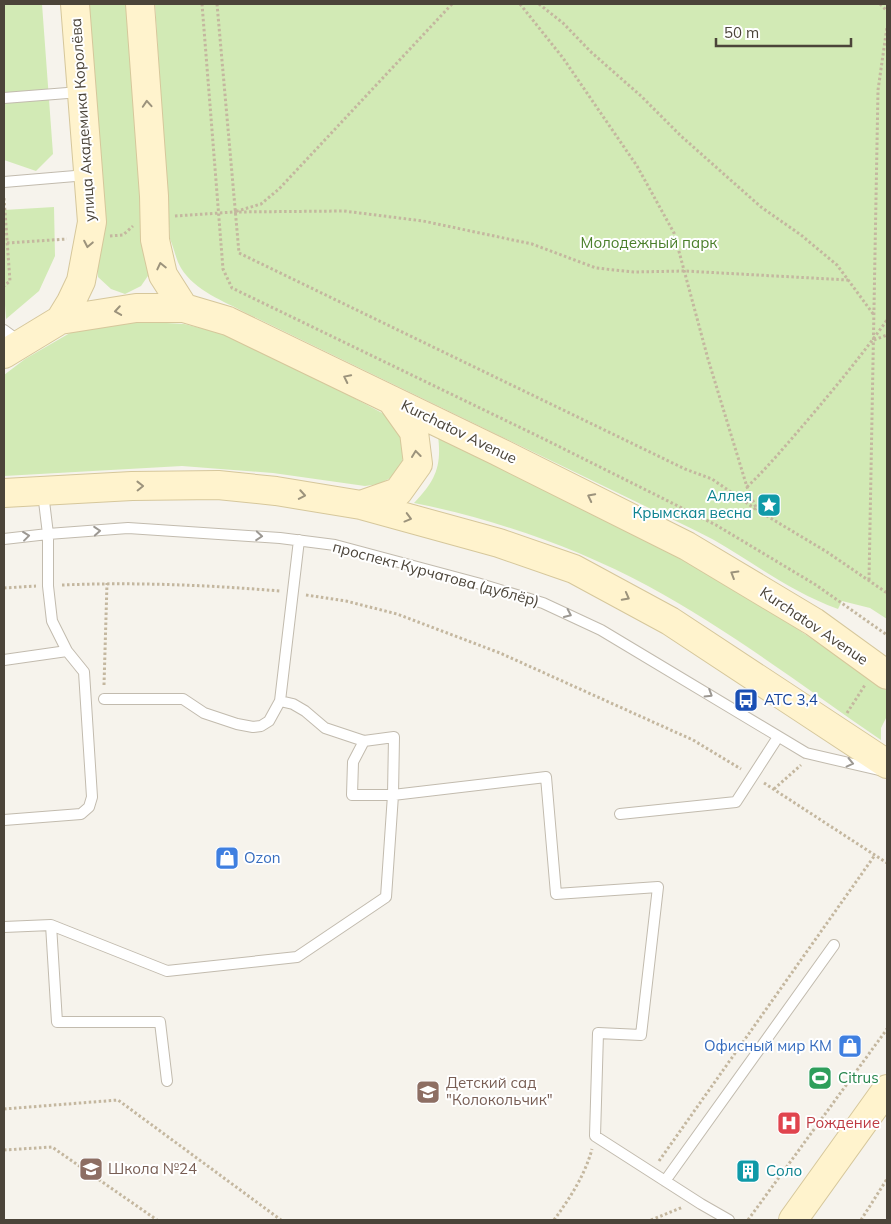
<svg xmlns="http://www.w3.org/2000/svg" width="891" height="1224" viewBox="0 0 891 1224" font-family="Mulish,sans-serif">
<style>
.green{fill:#d2eab5}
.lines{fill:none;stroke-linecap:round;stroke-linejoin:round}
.lane-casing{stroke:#c2bbae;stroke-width:12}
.secondary-casing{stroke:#d6c79b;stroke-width:30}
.path{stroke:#c4b79f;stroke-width:3;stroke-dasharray:2.5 2.5;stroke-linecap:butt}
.lane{stroke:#fff;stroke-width:10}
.secondary{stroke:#fff3cd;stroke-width:28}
.oneway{stroke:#9c937c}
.oneway2{stroke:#9c9892}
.labels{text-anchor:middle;stroke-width:4;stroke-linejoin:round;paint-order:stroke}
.street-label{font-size:15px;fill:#4b4439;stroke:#fff}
.park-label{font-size:15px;fill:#4a7f2a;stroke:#fff}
.culture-label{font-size:15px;fill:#0d838f;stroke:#fff;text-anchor:end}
.transit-label{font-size:15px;fill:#164399;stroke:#fff;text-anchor:start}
.shop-label{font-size:15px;fill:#366cbe;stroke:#fff;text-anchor:start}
.leisure-label{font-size:15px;fill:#27864d;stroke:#fff;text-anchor:start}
.education-label{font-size:15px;fill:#785e54;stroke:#fff;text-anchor:start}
.health-label{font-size:15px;fill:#be3a42;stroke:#fff;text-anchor:start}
</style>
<rect width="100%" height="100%" fill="#f6f3ec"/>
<path class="green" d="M4,4H42L53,154L36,171L4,160Z
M78,4H134L152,270L141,286L125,294L111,289L98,277Z
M155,4H887V619L870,608L842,601L838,609C791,592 757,565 714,540C703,534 692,529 680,523L246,313C224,301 195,291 181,268C176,260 174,248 170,239Z
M54,207L55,256L39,291L6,319L4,291V210Z
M115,320L184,324L224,334L307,373L384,414L396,423L403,436L405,451L401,465L392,477L379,484L365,486L273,473L182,466L4,476V375L25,359L82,326Z
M438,436L705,570L799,630L887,691V716L881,728V740C804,687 729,630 648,586C578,548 491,518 414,503C435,481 442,467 438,436Z"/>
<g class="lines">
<g class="lane-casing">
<path id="lane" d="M4,98L80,92
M4,182L87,175
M4,330L19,341
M4,539L48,534L128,528L280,538L335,545L477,583L543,603L601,630L806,753L879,770
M4,660L67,651
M104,699H183L204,713L237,724L253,727L261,726L269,721L280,701
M364,741L353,762L352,795H393L546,777L556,894L658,887L641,1035L598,1033L595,1136L701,1204L729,1220
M620,814L736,802L778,737
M4,820L81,814L89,807L92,797L84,672L67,651L52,621L48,586V534L43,493
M51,925L167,971L297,957L386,897L393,795L394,737L364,741L325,728L305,711L293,704L280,701L299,540
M4,927L51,925L57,1022H160L167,1081
M665,1181L834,945"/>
</g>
<g class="secondary-casing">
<path id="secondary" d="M140,4L154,196L155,240L163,275L184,308
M60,320L71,302L81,281L92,222L75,4
M4,354L60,320L136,308H184L228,321L497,451L687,546L814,622L887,675
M4,493L132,486L218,485L276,491L361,505L499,543L574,569L670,621L887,764
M361,505L398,492L418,464L414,432L392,401
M793,1220L887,1089"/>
</g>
<path class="path" d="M202,4L223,269L232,288L544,439L716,525L816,585L887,635
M217,4L239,253L685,469L712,479L757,510L827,552L887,593
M452,4L279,189L261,204L234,212L344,211L423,221L532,244L596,268L634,272L685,271L848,280
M520,4L563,58L637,166L674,233L708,359L747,487L757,510
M539,4L563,23L591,52L641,96L681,136L761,207L801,235L837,265L874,315
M880,4L887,11
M4,198L10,281L4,286
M175,216L234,212
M110,236L123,235L133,226
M7,243L67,239
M874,340L887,335
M747,487C768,467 787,444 806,422C834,389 862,355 887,320
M869,580L878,90L887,27
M62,585C135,582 207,585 280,591
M4,588L36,586
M306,595L346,601L397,614L500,653L693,740L741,769
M104,685L107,583
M847,713L865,685
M764,783L887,863
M774,789L801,765
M4,1109L118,1100L281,1220
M4,1150L52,1147L157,1220
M659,1161L875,855
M554,1220C570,1198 585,1175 592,1149
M651,1220L683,1207
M748,1220L887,1029
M861,1220L887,1179"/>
<use href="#lane" class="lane"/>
<use href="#secondary" class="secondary"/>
</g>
<defs><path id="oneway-chevron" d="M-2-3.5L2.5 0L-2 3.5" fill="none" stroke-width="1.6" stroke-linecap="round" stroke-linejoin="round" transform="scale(1.25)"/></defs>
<g class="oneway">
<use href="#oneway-chevron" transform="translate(147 104) rotate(-94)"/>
<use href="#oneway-chevron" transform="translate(88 244) rotate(101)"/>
<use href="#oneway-chevron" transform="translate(161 266) rotate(-103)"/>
<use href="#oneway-chevron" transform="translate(118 311) rotate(171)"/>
<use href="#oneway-chevron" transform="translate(347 378) rotate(-154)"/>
<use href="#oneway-chevron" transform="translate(416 454) rotate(-97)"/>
<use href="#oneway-chevron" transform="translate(140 486) rotate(-1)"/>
<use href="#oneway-chevron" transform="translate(302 495) rotate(10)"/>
<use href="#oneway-chevron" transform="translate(591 497) rotate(-153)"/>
<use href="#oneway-chevron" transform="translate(408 518) rotate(15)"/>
<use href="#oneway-chevron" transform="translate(734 574) rotate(-149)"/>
<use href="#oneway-chevron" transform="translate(626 597) rotate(28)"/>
</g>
<g class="oneway2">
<use href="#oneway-chevron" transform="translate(97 531) rotate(-4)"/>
<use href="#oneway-chevron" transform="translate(26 536) rotate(-7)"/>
<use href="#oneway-chevron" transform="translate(259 536) rotate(4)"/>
<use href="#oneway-chevron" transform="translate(568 614) rotate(25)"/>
<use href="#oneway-chevron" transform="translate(709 694) rotate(32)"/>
<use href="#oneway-chevron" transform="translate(850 763) rotate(13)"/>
</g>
<defs>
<g id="sight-square" transform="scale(1.25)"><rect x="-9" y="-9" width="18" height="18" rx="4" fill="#0f9aa8" stroke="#fff"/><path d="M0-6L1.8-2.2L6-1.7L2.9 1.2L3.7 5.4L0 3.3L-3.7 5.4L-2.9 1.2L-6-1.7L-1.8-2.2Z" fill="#fff"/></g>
<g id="bus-square" transform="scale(1.25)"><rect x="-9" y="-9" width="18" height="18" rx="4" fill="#1a4fb4" stroke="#fff"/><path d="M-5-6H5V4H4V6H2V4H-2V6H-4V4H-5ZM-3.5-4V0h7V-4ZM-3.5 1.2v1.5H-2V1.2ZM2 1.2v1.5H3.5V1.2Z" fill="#fff"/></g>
<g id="shop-square" transform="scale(1.25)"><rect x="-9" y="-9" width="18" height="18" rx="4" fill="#3f7fe0" stroke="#fff"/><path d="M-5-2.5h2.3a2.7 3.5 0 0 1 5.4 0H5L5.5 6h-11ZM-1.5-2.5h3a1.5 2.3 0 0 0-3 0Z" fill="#fff"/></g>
<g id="stadium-square" transform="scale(1.25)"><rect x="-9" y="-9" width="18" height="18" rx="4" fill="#2e9e5b" stroke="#fff"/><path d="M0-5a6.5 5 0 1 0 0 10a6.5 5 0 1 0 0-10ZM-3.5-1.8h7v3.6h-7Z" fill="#fff"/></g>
<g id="school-square" transform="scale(1.25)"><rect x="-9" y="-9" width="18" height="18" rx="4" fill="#8d6e63" stroke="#fff"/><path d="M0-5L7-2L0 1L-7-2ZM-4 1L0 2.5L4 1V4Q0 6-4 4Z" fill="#fff"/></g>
<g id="hospital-square" transform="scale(1.25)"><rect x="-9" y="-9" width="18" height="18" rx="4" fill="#e0444e" stroke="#fff"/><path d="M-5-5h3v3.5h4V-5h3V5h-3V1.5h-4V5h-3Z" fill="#fff"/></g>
<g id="building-square" transform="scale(1.25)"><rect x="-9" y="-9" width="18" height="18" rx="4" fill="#0f9aa8" stroke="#fff"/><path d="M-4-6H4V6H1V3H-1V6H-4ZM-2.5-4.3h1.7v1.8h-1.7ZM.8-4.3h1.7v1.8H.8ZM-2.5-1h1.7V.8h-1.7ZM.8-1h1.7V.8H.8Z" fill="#fff"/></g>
</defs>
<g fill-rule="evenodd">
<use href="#sight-square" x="769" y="505"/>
<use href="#bus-square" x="746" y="700"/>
<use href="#shop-square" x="227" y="858"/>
<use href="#shop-square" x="850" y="1046"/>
<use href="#stadium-square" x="820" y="1078"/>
<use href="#school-square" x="428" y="1092"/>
<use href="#hospital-square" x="789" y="1123"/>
<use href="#school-square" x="91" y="1169"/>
<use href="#building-square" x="748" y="1171"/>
</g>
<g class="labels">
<g class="street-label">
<text transform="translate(83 120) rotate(-94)" y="5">улица Академика Королёва</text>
<text transform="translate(459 432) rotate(26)" y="5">Kurchatov Avenue</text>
<text transform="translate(436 574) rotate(15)" y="5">проспект Курчатова (дублёр)</text>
<text transform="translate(814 626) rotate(34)" y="5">Kurchatov Avenue</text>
</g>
<g class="park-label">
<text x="649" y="248">Молодежный парк</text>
</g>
<g class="culture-label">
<text x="752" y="501">Аллея<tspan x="752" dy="17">Крымская весна</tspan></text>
<text x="766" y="1176" text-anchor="start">Соло</text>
</g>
<g class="transit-label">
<text x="764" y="705">АТС 3,4</text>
</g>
<g class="shop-label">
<text x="244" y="863">Ozon</text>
<text x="832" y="1051" text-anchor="end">Офисный мир КМ</text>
</g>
<g class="leisure-label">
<text x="838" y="1083">Citrus</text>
</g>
<g class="education-label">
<text x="446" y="1088">Детский сад<tspan x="446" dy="17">"Колокольчик"</tspan></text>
<text x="108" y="1174">Школа №24</text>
</g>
<g class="health-label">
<text x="806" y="1128">Рождение</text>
</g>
</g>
<rect width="891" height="1224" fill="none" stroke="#4b4439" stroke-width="10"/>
<path d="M716 38v8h135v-8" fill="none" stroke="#4b4439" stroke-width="2.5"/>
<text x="724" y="38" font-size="15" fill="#4b4439" stroke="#ffffff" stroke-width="4" paint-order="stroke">50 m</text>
</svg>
